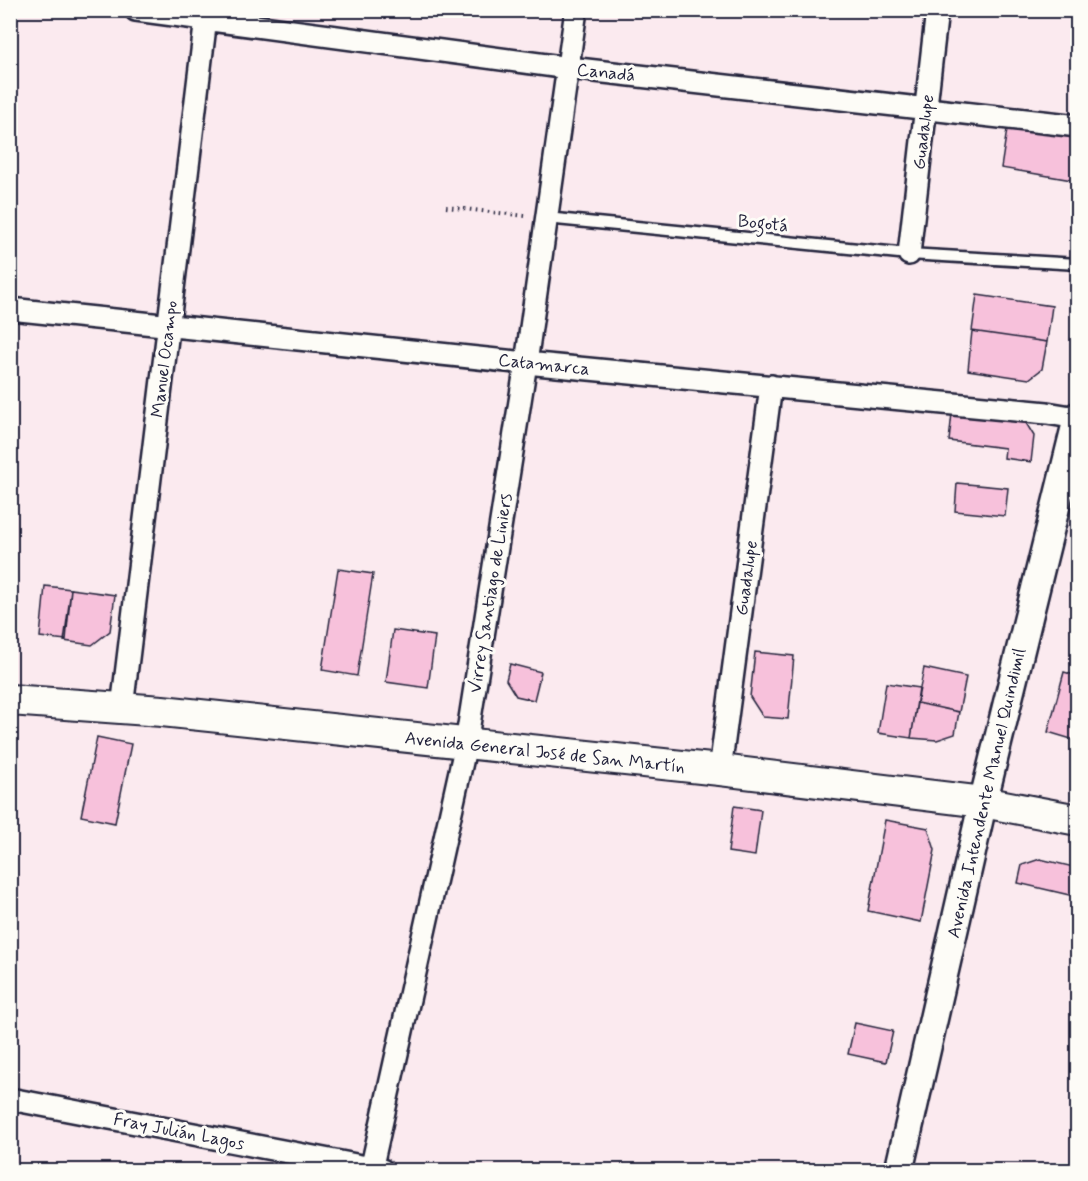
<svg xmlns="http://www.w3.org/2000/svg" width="1088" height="1181" viewBox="0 0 1088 1181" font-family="Mynerve,sans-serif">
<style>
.building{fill:#f7c1db;stroke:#22223b;stroke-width:1.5}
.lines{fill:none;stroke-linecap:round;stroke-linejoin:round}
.service-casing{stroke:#22223b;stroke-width:15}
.minor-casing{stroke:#22223b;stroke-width:26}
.tertiary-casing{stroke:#22223b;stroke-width:32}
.secondary-casing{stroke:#22223b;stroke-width:34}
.path{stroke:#22223b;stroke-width:4;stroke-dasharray:1.5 4.5;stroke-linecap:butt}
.service{stroke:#fdfcf7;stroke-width:10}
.minor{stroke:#fdfcf7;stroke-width:21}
.tertiary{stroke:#fdfcf7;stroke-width:27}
.secondary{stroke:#fdfcf7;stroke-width:30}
.labels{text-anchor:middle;stroke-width:6;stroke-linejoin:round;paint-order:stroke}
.street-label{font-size:18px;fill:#22223b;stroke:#fdfcf7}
</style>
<rect width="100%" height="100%" fill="#fbeaef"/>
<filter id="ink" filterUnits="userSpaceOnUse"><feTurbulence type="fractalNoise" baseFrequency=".0167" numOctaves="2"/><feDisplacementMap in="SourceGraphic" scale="12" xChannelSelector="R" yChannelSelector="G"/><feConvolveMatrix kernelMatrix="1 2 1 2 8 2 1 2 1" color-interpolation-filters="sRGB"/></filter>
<g filter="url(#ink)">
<path class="building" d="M1008,123L1078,135V181L1001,168Z
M977,295L1052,306L1047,342L972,331Z
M972,331L1047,342L1042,369L1029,379L968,370Z
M952,413L1026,423L1034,436L1031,462L1004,458L1005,448L949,441Z
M957,483L1008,488L1005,516L955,511Z
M338,569L373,574L357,676L322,670Z
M45,586L71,589L66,640L40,637Z
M71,589L115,595L110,631L92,645L64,641Z
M393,630L435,636L428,688L386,682Z
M755,652L794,656L788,719L763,717L750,697Z
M510,664L541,672L534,700L516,696L506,680Z
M924,668L966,677L959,712L917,703Z
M1064,672L1078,676V741L1048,732Z
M886,683L919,688L911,738L878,733Z
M917,703L959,712L955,734L937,740L911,738Z
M97,737L131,744L115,823L81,816Z
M734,806L761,810L755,856L728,852Z
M885,820L928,828L935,850L921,922L868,911Z
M1040,859L1078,868V897L1018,883L1022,865Z
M855,1023L893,1031L886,1062L848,1054Z"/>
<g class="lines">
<g class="service-casing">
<path id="service" d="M546,218L909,254L1078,264"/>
</g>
<g class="minor-casing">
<path id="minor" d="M136,10L569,68L1078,126
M909,254L937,10
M10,309L526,363L1047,413L1077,418
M122,708L207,10
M720,770L771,386
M10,1099L382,1170
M371,1170L466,744L526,363L576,10"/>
</g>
<g class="tertiary-casing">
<path id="tertiary" d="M899,1170L983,802L1078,416"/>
</g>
<g class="secondary-casing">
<path id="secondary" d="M10,700L162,711L720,770L983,802L1078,820"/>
</g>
<path class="path" d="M446,207L526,216"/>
<use href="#service" class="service"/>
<use href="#minor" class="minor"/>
<use href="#tertiary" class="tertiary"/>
<use href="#secondary" class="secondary"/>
</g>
</g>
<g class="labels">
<g class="street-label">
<text transform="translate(606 72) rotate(6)" y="6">Canadá</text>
<text transform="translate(923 132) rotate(-83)" y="6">Guadalupe</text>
<text transform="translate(763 223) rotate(6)" y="6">Bogotá</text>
<text transform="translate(164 359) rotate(-83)" y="6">Manuel Ocampo</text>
<text transform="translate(544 364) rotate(6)" y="6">Catamarca</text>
<text transform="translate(746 578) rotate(-82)" y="6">Guadalupe</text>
<text transform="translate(490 593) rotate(-81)" y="6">Virrey Santiago de Liniers</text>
<text transform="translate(545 752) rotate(6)" y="6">Avenida General José de San Martín</text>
<text transform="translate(986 793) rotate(-77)" y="6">Avenida Intendente Manuel Quindimil</text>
<text transform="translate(179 1131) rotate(11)" y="6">Fray Julián Lagos</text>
</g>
</g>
<rect width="1088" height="1181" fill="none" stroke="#fdfcf7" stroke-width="36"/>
<rect x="18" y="18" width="1052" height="1145" fill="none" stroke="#22223b" stroke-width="2" filter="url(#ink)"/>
</svg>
